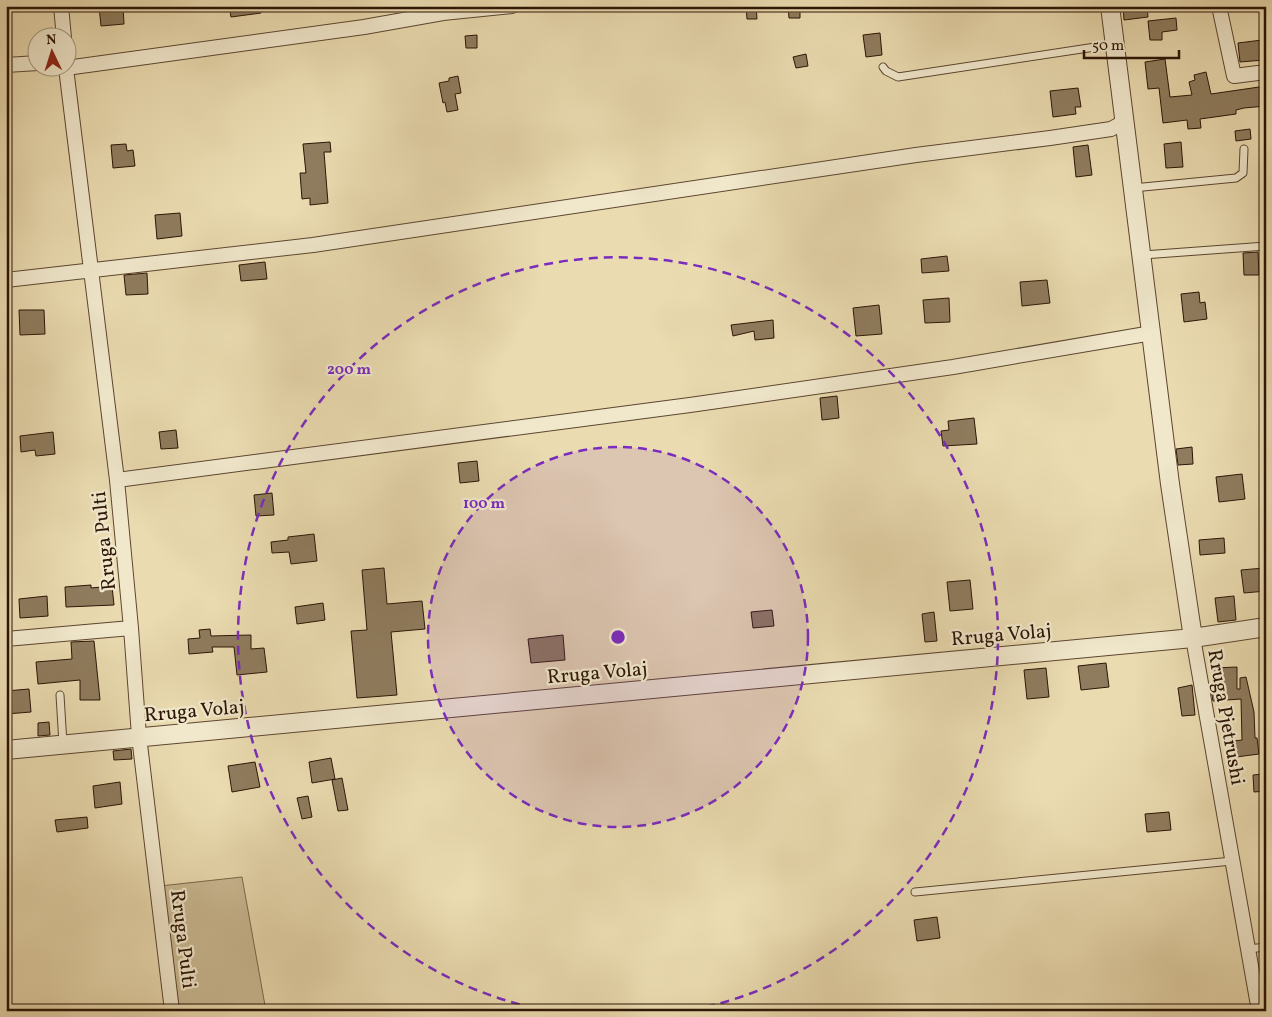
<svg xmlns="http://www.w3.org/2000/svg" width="1272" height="1017" viewBox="0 0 1272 1017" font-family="Vollkorn,serif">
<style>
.green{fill:#cab993;stroke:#7b674c}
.building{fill:#8f7c5e;stroke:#2c1506}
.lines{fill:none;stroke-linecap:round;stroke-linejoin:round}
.service-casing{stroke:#5c4630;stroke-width:9}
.minor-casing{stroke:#5c4630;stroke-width:16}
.tertiary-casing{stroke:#5c4630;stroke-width:20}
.service{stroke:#f1e8cc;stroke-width:7}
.minor{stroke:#f1e8cc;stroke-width:14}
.tertiary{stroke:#f1e8cc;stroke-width:18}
.ring{fill:none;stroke:#7b2cbf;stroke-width:2.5;stroke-dasharray:9 6}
.labels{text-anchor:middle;stroke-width:4.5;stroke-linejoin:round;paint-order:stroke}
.street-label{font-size:20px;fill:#2c1506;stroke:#f1e8cc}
.centre{fill:#7b2cbf;stroke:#f1e8cc;stroke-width:2.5}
.ring-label{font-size:15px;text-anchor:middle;font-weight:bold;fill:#7b2cbf;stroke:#f1e8cc;stroke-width:4.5;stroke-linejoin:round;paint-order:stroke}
</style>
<rect width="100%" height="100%" fill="#eadbb0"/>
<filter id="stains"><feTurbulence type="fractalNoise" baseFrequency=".004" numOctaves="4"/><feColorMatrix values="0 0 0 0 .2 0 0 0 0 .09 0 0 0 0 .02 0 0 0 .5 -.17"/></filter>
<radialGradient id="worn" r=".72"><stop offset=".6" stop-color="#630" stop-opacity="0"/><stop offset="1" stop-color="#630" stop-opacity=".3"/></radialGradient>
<path class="green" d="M242,877L266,1011H176L160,886Z"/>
<path class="building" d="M99,6H123L124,24L101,26Z
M229,6H261V13L231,17Z
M746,6H756L757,19H747Z
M788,6H800V18H789Z
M1123,6H1147L1148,17L1124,20Z
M1176,18L1177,30L1162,32V40H1150L1148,21Z
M880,33L882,55L866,57L863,35Z
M477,35V48H466L465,36Z
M1262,40L1264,60L1240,62L1238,43Z
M806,54L808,66L796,68L793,57Z
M1165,59L1170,97L1192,95L1189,82L1195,80L1194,75L1206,72L1211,94L1266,86V106L1244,108L1236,110V114L1200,119L1201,128L1188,129L1187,120L1163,123L1159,88L1148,89L1145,62Z
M458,76L461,93L455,94L458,110L447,112L445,102L443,103L439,83L449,81V78Z
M1078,88L1081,107H1075L1076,114L1053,117L1050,91Z
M1250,129L1251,139L1236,141L1235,131Z
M330,142L331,152H324L328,203L310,205V198L302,199L300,173H306L303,144Z
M1181,142L1183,167L1166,168L1164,144Z
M126,144L127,151L133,150L135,166L113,168L111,145Z
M1088,145L1092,175L1076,177L1073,147Z
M180,213L182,236L157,239L155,215Z
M1258,252L1259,275H1244L1243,253Z
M947,256L949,271L922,273L921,259Z
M265,262L267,279L241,281L239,265Z
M147,273L148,294L126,295L124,275Z
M1047,280L1050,303L1022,306L1020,282Z
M1199,292L1200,303L1205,302L1207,319L1184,322L1181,294Z
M949,298L950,322L925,323L923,300Z
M879,305L882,334L856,336L853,308Z
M19,310H44L45,334L20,335Z
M773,320L774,338L755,340L754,331L733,336L731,325Z
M837,396L839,418L822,420L820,398Z
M974,418L977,444L943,446L941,431L949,430L948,421Z
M176,430L178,448L161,449L159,432Z
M53,432L55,454L36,456L35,450L21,452L20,436Z
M1192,447L1193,464L1178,465L1176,449Z
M477,461L479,481L460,483L458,463Z
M1242,474L1245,499L1219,502L1216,477Z
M272,493L274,515L256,516L254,495Z
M314,534L317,561L291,564L289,552L272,553L271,542L288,540V537Z
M1224,538L1225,553L1200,555L1199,540Z
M384,568L387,604L422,601L425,629L391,632L397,695L357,698L351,631L367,630L362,570Z
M1264,568L1266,591L1244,593L1241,570Z
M970,580L973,609L950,611L947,582Z
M91,585V588L112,586L114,605L66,607L65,587Z
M47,596L48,616L20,618L19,599Z
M1234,596L1236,620L1218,622L1215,598Z
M323,603L325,620L297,624L295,607Z
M772,610L774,626L753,628L751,612Z
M934,612L937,641L925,642L922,614Z
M210,629L211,636L251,635V649L264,648L267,672L237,675L234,647H212L213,652L189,654L188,639L200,638L199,630Z
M563,635L565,660L531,663L528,639Z
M94,641L100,700H80V680L38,684L36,662L72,659L71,642Z
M1106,663L1109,687L1081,690L1078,666Z
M1237,667V689H1240V678L1246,677L1254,712L1255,738H1257L1259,754L1236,757L1234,741L1242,740L1241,699L1213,701L1211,690H1214V668Z
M1046,668L1049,697L1027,699L1024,670Z
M1192,685L1195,715L1182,716L1178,688Z
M29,689L31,712L6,714V691Z
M49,722L50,735L38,736V723Z
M131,749L132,759L114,760L113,751Z
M331,758L335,779L312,783L309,762Z
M255,762L260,787L232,792L228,766Z
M1263,774L1265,791L1254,792L1253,775Z
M342,778L348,810L338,811L332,780Z
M120,782L122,804L95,808L93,786Z
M308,796L312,817L302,819L297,798Z
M1169,812L1171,830L1147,832L1145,814Z
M87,817L88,828L57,832L55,820Z
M937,917L940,938L917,941L914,920Z"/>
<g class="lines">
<g class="service-casing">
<path id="service" d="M883,67L886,71L898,77L1115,44
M1133,188L1236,178L1243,173L1244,149
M1143,255L1266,246
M60,695L63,744
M915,892L1232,861
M1248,949L1266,947"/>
</g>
<g class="minor-casing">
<path id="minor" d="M61,6L64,38
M1219,6L1234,76L1266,72
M6,65L38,63
M66,68L117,480L131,628L139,736L172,1011
M66,68L364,27L443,13L512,6
M6,280L313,245L916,155L1050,138L1111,129L1124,122
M117,480L690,405L953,367L1152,333
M1193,638L1259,1011
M6,639L131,628"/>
</g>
<g class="tertiary-casing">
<path id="tertiary" d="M1110,6L1170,484L1193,638
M6,750L1193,638L1266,627"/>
</g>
<use href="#service" class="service"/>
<use href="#minor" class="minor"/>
<use href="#tertiary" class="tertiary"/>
</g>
<circle cx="618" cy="637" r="190" fill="#7b2cbf" fill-opacity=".12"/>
<g class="ring">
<circle cx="618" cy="637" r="190"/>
<path d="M549 1011A380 380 0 1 1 687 1011"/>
</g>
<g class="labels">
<g class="street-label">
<text transform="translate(103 541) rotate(-96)" y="7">Rruga Pulti</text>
<text transform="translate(1001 634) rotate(-5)" y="7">Rruga Volaj</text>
<text transform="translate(597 672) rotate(-5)" y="7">Rruga Volaj</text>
<text transform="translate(194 710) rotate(-5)" y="7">Rruga Volaj</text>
<text transform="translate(1227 717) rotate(80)" y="7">Rruga Pjetrushi</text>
<text transform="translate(184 939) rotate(83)" y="7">Rruga Pulti</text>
</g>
</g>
<circle cx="618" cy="637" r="8" class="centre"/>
<g class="ring-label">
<text x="349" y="374">200 m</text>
<text x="484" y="508">100 m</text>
</g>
<rect width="1272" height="1017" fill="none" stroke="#eadbb0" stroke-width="25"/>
<rect x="8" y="8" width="1257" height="1002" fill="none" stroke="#2c1506" stroke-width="2.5"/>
<rect x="12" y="12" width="1247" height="992" fill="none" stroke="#2c1506"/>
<g transform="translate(52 52) rotate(356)"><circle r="24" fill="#f1e8cc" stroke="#a2947d"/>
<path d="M0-4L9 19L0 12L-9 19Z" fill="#8f2418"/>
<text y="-8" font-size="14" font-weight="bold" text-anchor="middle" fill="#2c1506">N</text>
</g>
<path d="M1084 50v8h95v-8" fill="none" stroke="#2c1506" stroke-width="2.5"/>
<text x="1092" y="50" font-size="15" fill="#2c1506" stroke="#f1e8cc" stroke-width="4" paint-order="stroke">50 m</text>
<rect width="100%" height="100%" filter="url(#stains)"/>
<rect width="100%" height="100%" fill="url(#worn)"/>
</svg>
